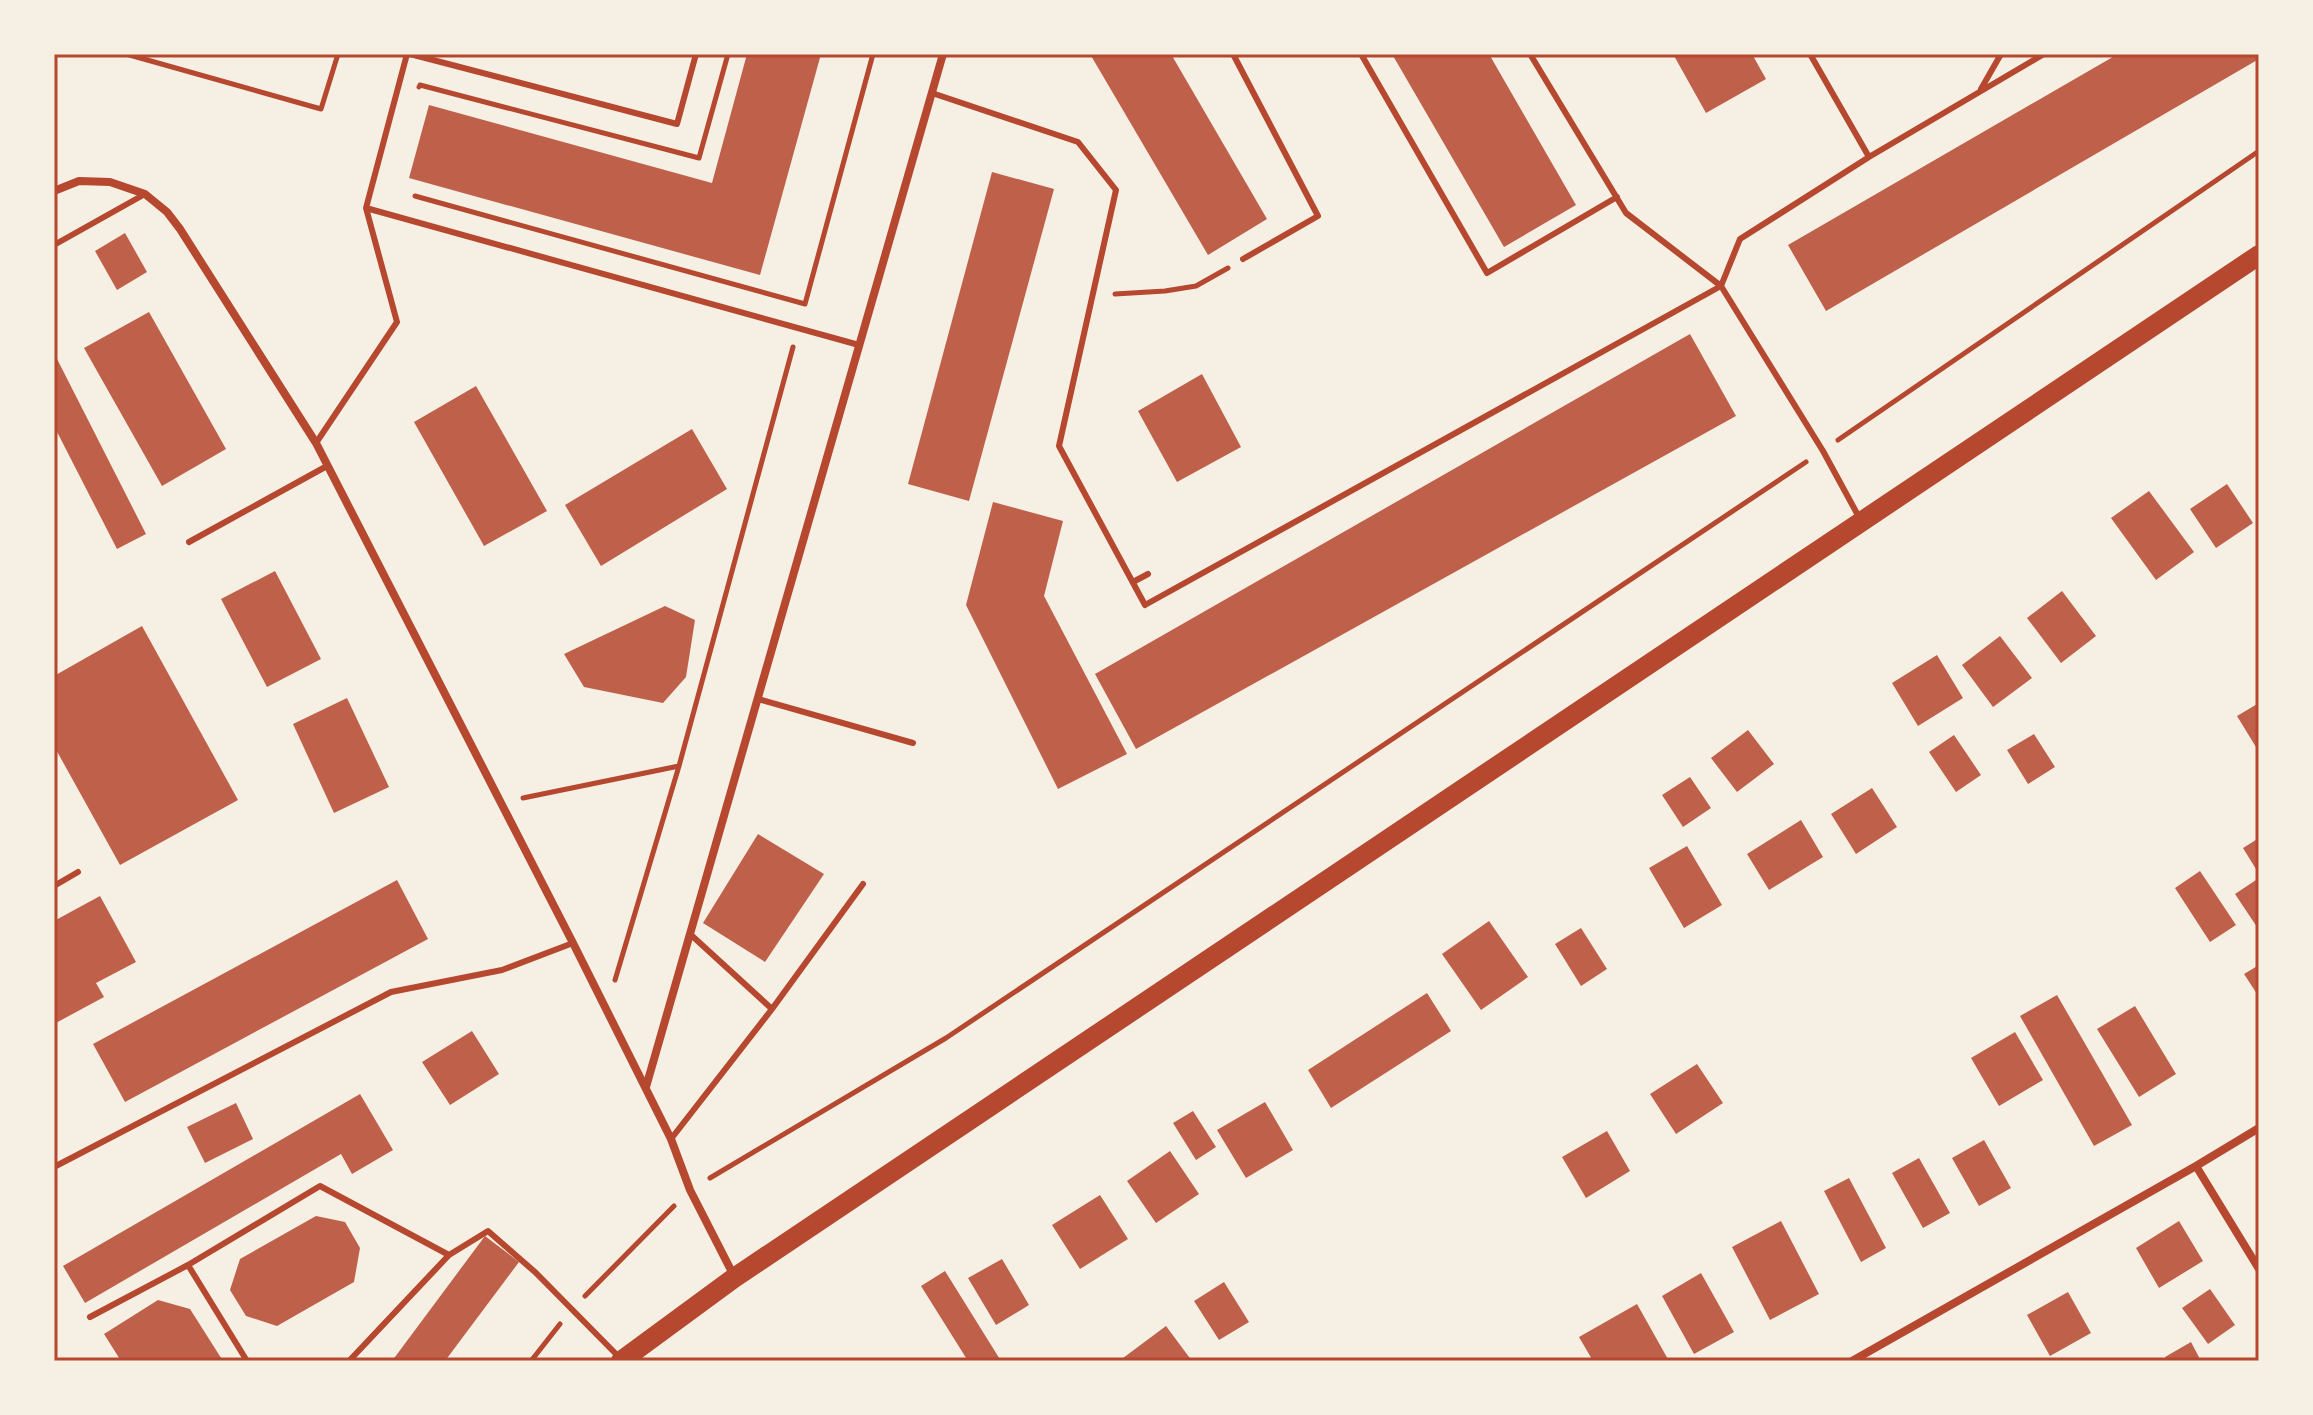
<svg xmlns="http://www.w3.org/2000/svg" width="2313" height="1415" viewBox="0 0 2313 1415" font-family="Manrope,sans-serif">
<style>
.building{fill:#bf614a}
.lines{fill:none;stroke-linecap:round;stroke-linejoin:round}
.path{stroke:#b5482f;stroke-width:5}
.service{stroke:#b5482f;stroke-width:6}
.minor{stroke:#b5482f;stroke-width:8}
.primary{stroke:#b5482f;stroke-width:20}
.neatline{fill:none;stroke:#b5482f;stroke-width:3}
</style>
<rect width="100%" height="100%" fill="#f6efe4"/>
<path class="building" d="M747,54H821L760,275L409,178L429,105L712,183Z
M1090,54H1171L1267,219L1208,255Z
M1392,54H1489L1576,205L1504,247Z
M1673,54H1752L1766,79L1706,113Z
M2118,54H2259V59L1826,311L1788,245Z
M992,172L1054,189L969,501L908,484Z
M125,233L147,272L117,290L95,251Z
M149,312L226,449L162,486L84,348Z
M1690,334L1736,416L1136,749L1095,674Z
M54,353L146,534L117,549L54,426Z
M1202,374L1241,447L1177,482L1138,411Z
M476,386L547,511L484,546L414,422Z
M692,429L727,489L601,566L565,505Z
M2227,484L2253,523L2216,548L2190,509Z
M2149,491L2194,552L2156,580L2111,518Z
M993,502L1063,521L1044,596L1127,754L1058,789L966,605Z
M275,571L321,659L267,687L221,599Z
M2062,591L2096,636L2061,663L2027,618Z
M665,606L695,620L686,677L663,703L584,687L564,654Z
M142,626L238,800L120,865L54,746V676Z
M2000,636L2032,678L1993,707L1962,665Z
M1937,655L1963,698L1918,726L1892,683Z
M347,698L389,787L334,813L293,724Z
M2259,703V752L2237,716Z
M1748,730L1774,764L1737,792L1711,758Z
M2034,734L2055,767L2028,784L2007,750Z
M1954,735L1981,775L1956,792L1929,752Z
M1690,777L1711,808L1683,827L1662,795Z
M1872,788L1897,827L1856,854L1831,814Z
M1801,820L1823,857L1769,890L1747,854Z
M758,834L824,874L765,962L703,923Z
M2259,838V874L2243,848Z
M1687,846L1722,905L1684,928L1649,868Z
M2200,871L2236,925L2210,942L2175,888Z
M2259,878V930L2235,894Z
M397,880L428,939L125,1102L93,1044Z
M100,896L136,962L96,983L104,997L54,1024V921Z
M1489,921L1528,977L1481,1010L1442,954Z
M1581,928L1607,969L1581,986L1555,944Z
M2259,965V997L2244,974Z
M1427,993L1451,1031L1331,1108L1308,1070Z
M2057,995L2132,1125L2094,1146L2020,1016Z
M2135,1006L2176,1074L2139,1097L2097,1029Z
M472,1031L499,1074L450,1105L422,1062Z
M2015,1032L2043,1080L1999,1106L1971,1058Z
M1697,1064L1723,1103L1676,1134L1650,1094Z
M360,1094L393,1150L352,1174L341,1154L85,1303L63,1266Z
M1265,1102L1293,1150L1246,1178L1217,1130Z
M236,1103L253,1139L205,1163L187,1127Z
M1193,1111L1216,1147L1196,1160L1173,1123Z
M1607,1131L1630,1171L1586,1198L1562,1157Z
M1984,1140L2011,1188L1979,1206L1952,1158Z
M1170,1151L1199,1194L1156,1223L1127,1181Z
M1919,1158L1950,1213L1923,1228L1892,1173Z
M1849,1178L1886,1248L1861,1262L1824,1191Z
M1100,1195L1128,1239L1080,1269L1052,1225Z
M316,1216L345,1222L360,1248L354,1282L277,1326L246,1316L230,1290L240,1259Z
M1781,1221L1819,1294L1770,1320L1732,1247Z
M2179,1221L2203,1261L2159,1288L2136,1248Z
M485,1236L519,1262L445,1361H392Z
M1002,1259L1029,1305L996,1325L968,1278Z
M945,1271L1001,1361H968L921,1286Z
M1701,1273L1734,1332L1694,1354L1662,1296Z
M1224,1282L1249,1322L1219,1340L1194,1301Z
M2210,1289L2235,1325L2208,1344L2182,1308Z
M2068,1292L2091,1333L2050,1356L2027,1315Z
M158,1300L190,1309L223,1361H121L104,1334Z
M1637,1304L1669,1361H1593L1579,1337Z
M1166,1326L1192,1361H1119Z
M2191,1342L2201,1361H2167L2165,1357Z"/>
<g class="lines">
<path class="path" d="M126,54L321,109L338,54
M419,87L420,85L699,158L728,54
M415,196L805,304L873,54
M1115,294L1165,291L1196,286L1228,268
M1838,440L2259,151
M523,798L679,766
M615,980L679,766L793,347
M710,1178L946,1038L1806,462
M585,1296L674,1206
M531,1361L560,1324"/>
<path class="service" d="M410,54L677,124L696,54
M1233,54L1318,216L1243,259
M1361,54L1487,273L1617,197
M1810,54L1869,157
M1981,89L2001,54
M932,93L1078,142L1116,190L1059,446L1145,605L1721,286L1626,213L1530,54
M366,208L859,345
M54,245L145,194
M316,443L397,322L366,208L407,54
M1860,519L1823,451L1721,286L1740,239L1869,157L2044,54
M189,542L327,466
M1133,582L1148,574
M758,699L913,743
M54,886L78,872
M690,934L772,1009
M671,1139L772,1009L863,884
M54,1167L391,992L502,970L573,943
M90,1317L188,1265
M247,1361L188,1265L320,1186L449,1255
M349,1361L449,1255L488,1231L535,1272L618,1356"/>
<path class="minor" d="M54,191L79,181L110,182L145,194L167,212L180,229L316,443L573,943L671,1139L690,1190L734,1276
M646,1087L943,54
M2196,1166L2259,1269
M1852,1361L2196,1166L2259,1128"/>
<path class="primary" d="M621,1361L734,1278L2259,255"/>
</g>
<rect width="2313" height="1415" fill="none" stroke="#f6efe4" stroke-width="112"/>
<rect x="56" y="56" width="2201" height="1303" class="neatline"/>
</svg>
